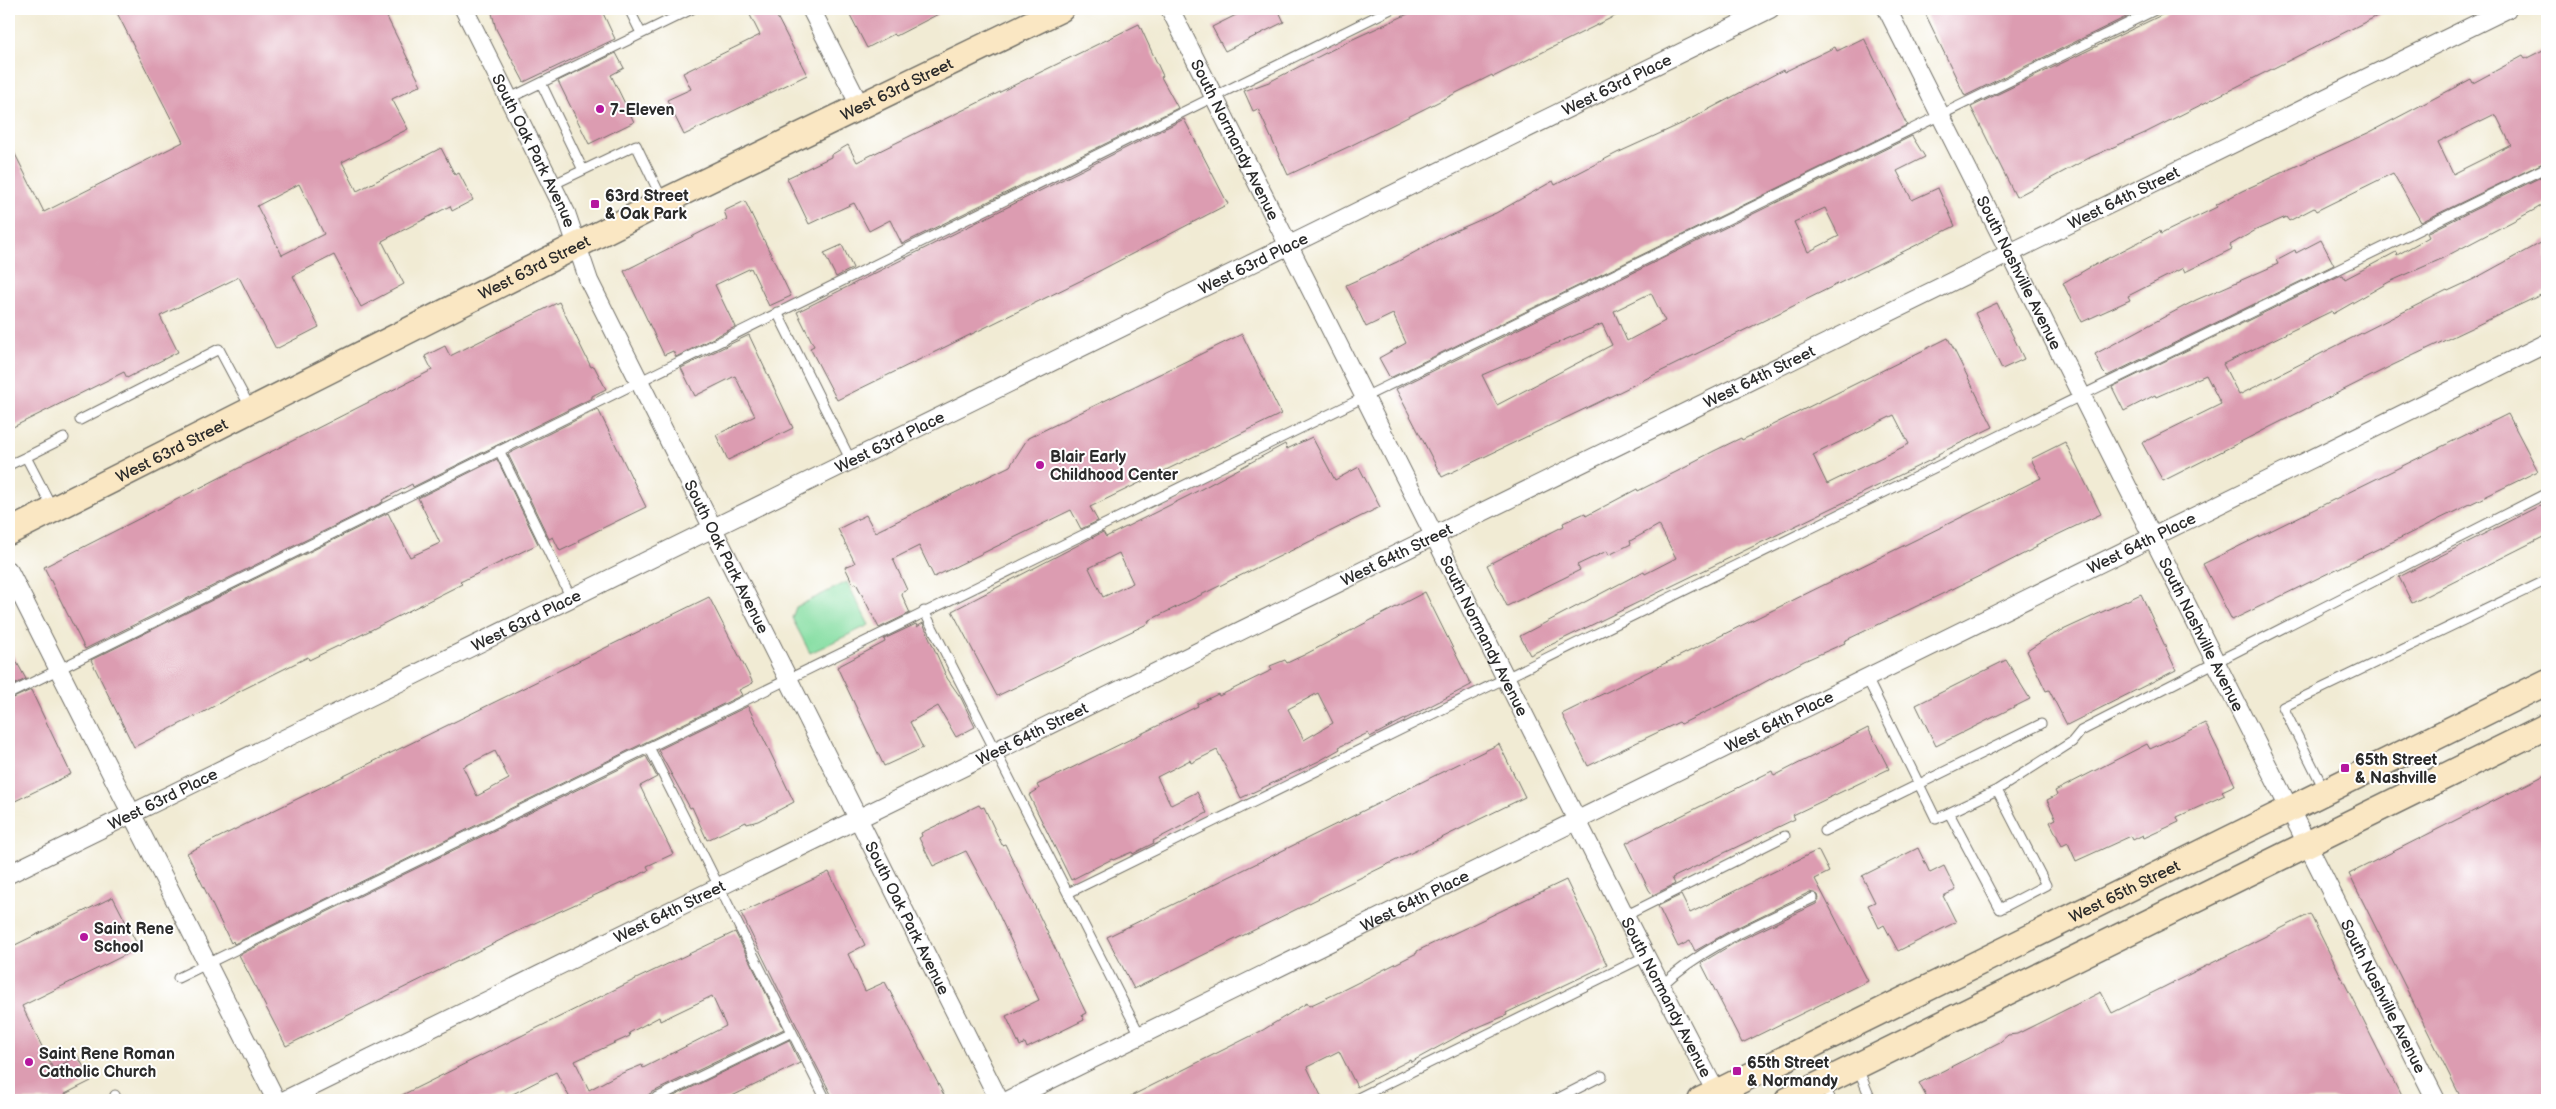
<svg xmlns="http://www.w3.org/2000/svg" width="2556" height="1109" viewBox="0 0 2556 1109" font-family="'Balsamiq Sans',sans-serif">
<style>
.green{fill:#86dea3;stroke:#588467}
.building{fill:#dc9cb1;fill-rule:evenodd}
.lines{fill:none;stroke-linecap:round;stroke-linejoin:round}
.lane-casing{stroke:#706e66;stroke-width:11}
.street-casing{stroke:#706e66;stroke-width:20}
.secondary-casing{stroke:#706e66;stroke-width:28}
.lane{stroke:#fff;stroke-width:9}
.street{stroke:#fff;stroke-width:18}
.secondary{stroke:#fae7c3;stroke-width:25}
.poi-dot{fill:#b5179e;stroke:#fff;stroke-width:2}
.labels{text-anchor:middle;stroke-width:4;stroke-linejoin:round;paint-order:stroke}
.street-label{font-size:16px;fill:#2b2b2b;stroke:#fff}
.poi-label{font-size:16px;font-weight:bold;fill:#2b2b2b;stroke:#fff;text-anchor:start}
</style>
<rect width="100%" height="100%" fill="#fff"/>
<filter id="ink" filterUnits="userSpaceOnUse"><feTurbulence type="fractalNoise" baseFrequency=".02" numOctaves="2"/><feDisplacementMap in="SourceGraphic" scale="10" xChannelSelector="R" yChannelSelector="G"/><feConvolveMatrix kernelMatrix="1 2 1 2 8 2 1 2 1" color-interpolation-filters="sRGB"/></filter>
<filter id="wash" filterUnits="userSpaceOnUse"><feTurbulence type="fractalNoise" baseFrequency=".0096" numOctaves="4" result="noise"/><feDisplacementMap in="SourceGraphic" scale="20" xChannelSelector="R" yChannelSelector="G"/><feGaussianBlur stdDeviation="1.12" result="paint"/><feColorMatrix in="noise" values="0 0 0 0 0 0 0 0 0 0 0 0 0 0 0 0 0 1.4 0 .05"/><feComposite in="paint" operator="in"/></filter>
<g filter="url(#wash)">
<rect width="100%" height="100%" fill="#f1ebd4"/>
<path class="green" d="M847,582L869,625L810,653L792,618L796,607Z"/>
<g id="blocks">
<path class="building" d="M115,9H383L421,85L392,99L408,129L342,162L357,191L441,148L455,175L459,173L473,200L452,211L450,206L382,241L404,284L361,307L334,255L293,276L319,327L276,349L239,277L160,316L178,352L127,378L124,372L9,429V142L44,212L183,142ZM299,184L324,234L282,255L257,206Z
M491,9H601L615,39L524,82L496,29Z
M747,9H773L807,75L684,135L667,100L691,89L683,73L760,35Z
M847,9H948L896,36L894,34L867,48Z
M1248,9H1278L1284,22L1225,51L1212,27Z
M1419,9H1629L1493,77L1492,75L1348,147L1288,175L1258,109L1253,111L1244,91L1269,82L1353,39Z
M1923,9H2126L2130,15L1965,96Z
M2174,9H2391L2145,133L2091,157L2016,197L1971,107Z
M1139,24L1163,76L1161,77L1178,108L902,244L890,220L869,231L854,203L809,224L787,178L831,157V155L848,145L857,162Z
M1864,38L1907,125L1390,378L1379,358L1406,343L1393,314L1366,327L1346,285L1397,262L1448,234L1496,213L1553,181L1555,185L1617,153L1683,123L1783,70L1784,72L1835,47L1837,51Z
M2547,48V161L2421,222L2393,173L2316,211L2314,208L2289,221L2286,217L2256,230L2230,245L2232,249L2185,272L2183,268L2128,296L2130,300L2082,322L2063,283L2087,269L2160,231L2161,234L2217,207L2216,205L2242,191L2370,132L2471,79L2473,83L2523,56L2525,59ZM2493,115L2497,117L2511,145L2453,174L2438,142Z
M616,53L624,68L611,75L634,122L589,144L558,81Z
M1184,119L1228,204L1082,280L837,400L810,348L814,346L797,312Z
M1912,136L1925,157L1897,171L1912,200L1938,188L1955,226L1595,404L1442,477L1396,389ZM1825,208L1839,236L1808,252L1794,222ZM1651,293L1665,321L1627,341L1614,311ZM1602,324L1612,345L1497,405L1482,375Z
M2547,174V202L2536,209L2439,260L2389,282L2333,314L2332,311L2223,364L2239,395L2447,290L2448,291L2474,279L2547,239V292L2393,365L2163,481L2142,443L2221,404L2206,375L2156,397L2155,395L2124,411L2112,387L2339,276L2343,275L2345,279L2396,252L2397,255L2429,237L2427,233Z
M745,201L791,296L769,306L751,268L715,285L735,327L676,357L673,351L664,355L624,271L727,219L724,211Z
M2321,240L2334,265L2107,376L2103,372L2095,354L2196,300L2278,264L2276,260L2295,250L2296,253Z
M842,245L853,268L836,277L824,253Z
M559,302L591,367L594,366L606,389L592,396V398L413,487L412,484L382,500L383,502L85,649L44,567L432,370L425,356L445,346L450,356Z
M1997,303L2024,359L2002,369L1975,313Z
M1242,334L1281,414L1090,507L1098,521L1081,529L1071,510L934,577L919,546L893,559L907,590L901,593L910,613L879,628L856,583L853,584L845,567L855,563L838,529L866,515L875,532L1010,466L1028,438Z
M749,335L793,428L728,460L716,435L755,416L735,376L695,396L681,368Z
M1948,338L1993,427L1938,454L1939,456L1530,655L1520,636L1644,571L1645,574L1676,558L1659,525L1630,541L1631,544L1609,555L1607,551L1577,565L1580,570L1507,606L1487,565L1564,526L1563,523L1585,513L1586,516L1637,489L1638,491L1692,464L1691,463L1714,451L1741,438L1742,440ZM1894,415L1909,444L1827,484L1813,455Z
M598,409L646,507L578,540L579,542L560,551L553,537L549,539L508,454Z
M2508,414L2538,471L2232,620L2203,564Z
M1312,437L1335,480L1359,467L1380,507L1148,621L1149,623L997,696L952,611L1103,532L1106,537L1190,495L1285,444L1287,449ZM1119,553L1133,583L1103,597L1089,568Z
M2065,442L2101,514L2036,545L2037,547L1990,571L1844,641L1845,643L1804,661L1737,697L1681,724L1679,722L1588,766L1562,714L2041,478L2031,459Z
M497,459L538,544L460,582L462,584L361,635L309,660L308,657L242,690L202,713L134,747L91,660L388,513L410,557L440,543L418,498Z
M2547,502V535L2412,603L2399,577Z
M1425,592L1471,685L1370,737L1368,733L1339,747L1340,749L1319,761L1241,798L1217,750L1191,763L1190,760L1157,777L1171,805L1197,792L1207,813L1153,841L1154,843L1140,850L1133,854L1132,852L1113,860L1112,859L1071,880L1029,795L1039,789L1037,785L1198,706L1197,704L1218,694L1219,696L1272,670L1270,666L1285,660L1287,663L1304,655ZM1318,693L1333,723L1304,740L1288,709Z
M2141,594L2176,670L2067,725L2049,690L2046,691L2027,651L2050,636Z
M709,597L753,683L739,690L742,695L234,944L233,941L231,943L187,853ZM495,751L509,779L477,796L463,767Z
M923,623L947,678L961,698L975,727L956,737L938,706L910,722L923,748L884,766L837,667L885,642L884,639L916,624L917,627Z
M9,648L26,679L9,687Z
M2006,660L2030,699L1936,746L1916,705Z
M31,690L71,774L9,804V700Z
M748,706L794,802L758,821L747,824L746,822L707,840L692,807L690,808L658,750Z
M2205,723L2235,785L2222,791L2225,795L2177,817L2179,822L2144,838L2143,835L2133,840L2131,836L2076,861L2068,843L2062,846L2050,822L2056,819L2047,800L2057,795L2055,791L2147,744L2150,749Z
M1868,728L1889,769L1793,815L1795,819L1672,878L1675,884L1653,895L1649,890L1626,843L1772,771L1774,776Z
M1499,744L1525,797L1134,989L1107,937Z
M646,756L657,777L640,786L673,854L647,866L649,870L626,881L545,918L286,1046L239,955Z
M2547,774V1100H2462L2349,874Z
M979,805L981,808L984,807L1002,845L1005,844L1086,1013L1082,1015L1084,1020L1027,1048L1025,1043L1020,1046L1006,1016L1039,1000L992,900L966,851L933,866L919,838L922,836L921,833Z
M1918,848L1930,873L1944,866L1956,890L1943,896L1956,922L1898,951L1884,925L1879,928L1868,905L1875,902L1862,876Z
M1818,850L1829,872L1815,879L1868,981L1742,1043L1701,963L1736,942L1816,904L1819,899L1818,895L1810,892L1730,931L1695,951L1690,941L1678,947L1658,906L1681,895L1690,913Z
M829,872L865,945L848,954L865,991L885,982L944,1095L933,1100H834L812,1057L741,913Z
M1566,880L1607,965L1506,1013L1507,1015L1462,1034L1411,1062L1410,1060L1357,1087L1339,1051L1307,1067L1323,1100H1123L1263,1030L1307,1003L1309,1006L1335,994L1417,953V951Z
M113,897L139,948L22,1006L53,1069L78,1056L91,1081L65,1094L68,1100H9V948Z
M2310,914L2403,1100H1928L1919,1083L2000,1042L2008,1035L2017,1034L2101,992L2112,1013Z
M735,932L784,1029L649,1094L646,1100H571L556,1072L505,1098L504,1095L493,1100H392L636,979ZM712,996L726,1026L643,1068L642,1065L615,1076L589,1090L575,1061L630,1036L629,1033L659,1017L660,1021Z
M789,1040L800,1063L724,1100H666Z"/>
</g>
</g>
<g filter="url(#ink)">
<use href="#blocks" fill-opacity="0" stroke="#706e66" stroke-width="1"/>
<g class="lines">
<g class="lane-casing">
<path id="lane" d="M629,9L641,33
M541,83L583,170
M510,98L692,9
M552,185L636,145L663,201
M777,312L851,461
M80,420L219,349L251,409
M499,450L571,598
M9,465L26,457
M53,509L26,457L64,438
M924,611L1140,1035
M1867,678L1936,819L1997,790L2072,742L2081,731L2545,494
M9,694L1391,9
M649,747L826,1100
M2325,791L2283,707L2547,580
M1949,813L2000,909L2046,885L1997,790
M1824,831L2041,724
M1068,893L2547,167
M1625,916L1785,836
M178,978L2157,9
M1661,986C1703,946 1761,923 1813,898
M1857,1066L1871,1100
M1823,1083L1831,1100
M115,1095L117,1100
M652,1100L792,1032
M1354,1100L1646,956
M1555,1100L1602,1076"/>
</g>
<g class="street-casing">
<g id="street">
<path id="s1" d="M464,9L566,213L589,281L999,1100"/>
<path d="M811,9L860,106"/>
<path id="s2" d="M1170,9L1625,916L1720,1100"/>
<path id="s3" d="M1887,9L2436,1100"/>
<path d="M9,571L276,1100"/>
<path id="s4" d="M9,874L1770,9"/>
<path id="s5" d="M285,1100L2507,9"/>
<path id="s6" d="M1009,1100L2547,343"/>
</g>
</g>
<g class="secondary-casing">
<g id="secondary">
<path id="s7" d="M9,532L663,202L1061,9"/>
<path id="s8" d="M1701,1100L2547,682"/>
<path d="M1788,1100L2547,726"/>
</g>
</g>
<use href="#lane" class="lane"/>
<use href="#street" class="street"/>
<use href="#secondary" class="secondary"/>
</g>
</g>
<g class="poi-dot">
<circle cx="600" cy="109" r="5"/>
<rect x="590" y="199" width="10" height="10" rx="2.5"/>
<circle cx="1040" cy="465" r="5"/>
<rect x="2340" y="763" width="10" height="10" rx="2.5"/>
<circle cx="84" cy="937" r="5"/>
<circle cx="29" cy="1062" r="5"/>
<rect x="1732" y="1066" width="10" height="10" rx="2.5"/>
</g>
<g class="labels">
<g class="street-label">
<text dy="6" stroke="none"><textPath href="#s4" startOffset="1791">West 63rd Place</textPath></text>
<text dy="6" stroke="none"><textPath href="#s7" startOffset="992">West 63rd Street</textPath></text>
<text dy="6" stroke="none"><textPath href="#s2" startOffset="146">South Normandy Avenue</textPath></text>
<text dy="6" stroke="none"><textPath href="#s1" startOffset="158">South Oak Park Avenue</textPath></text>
<text dy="6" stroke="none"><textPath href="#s5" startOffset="2048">West 64th Street</textPath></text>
<text dy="6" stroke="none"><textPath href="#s4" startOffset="1386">West 63rd Place</textPath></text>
<text dy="6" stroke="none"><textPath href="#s7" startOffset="588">West 63rd Street</textPath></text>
<text dy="6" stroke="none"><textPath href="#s3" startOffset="295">South Nashville Avenue</textPath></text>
<text dy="6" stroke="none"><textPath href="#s5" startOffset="1642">West 64th Street</textPath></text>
<text dy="6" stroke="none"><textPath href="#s4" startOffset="981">West 63rd Place</textPath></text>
<text dy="6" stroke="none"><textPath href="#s7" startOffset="182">West 63rd Street</textPath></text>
<text dy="6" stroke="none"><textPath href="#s6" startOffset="1262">West 64th Place</textPath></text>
<text dy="6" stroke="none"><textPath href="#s5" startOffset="1238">West 64th Street</textPath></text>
<text dy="6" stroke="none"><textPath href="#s1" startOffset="608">South Oak Park Avenue</textPath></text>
<text dy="6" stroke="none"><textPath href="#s4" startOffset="576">West 63rd Place</textPath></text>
<text dy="6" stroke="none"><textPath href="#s2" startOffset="701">South Normandy Avenue</textPath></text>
<text dy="6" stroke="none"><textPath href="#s3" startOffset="700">South Nashville Avenue</textPath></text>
<text dy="6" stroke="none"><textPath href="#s6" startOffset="858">West 64th Place</textPath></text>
<text dy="6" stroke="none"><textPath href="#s5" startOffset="832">West 64th Street</textPath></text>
<text dy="6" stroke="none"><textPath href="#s4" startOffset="171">West 63rd Place</textPath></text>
<text dy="6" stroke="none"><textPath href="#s8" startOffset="472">West 65th Street</textPath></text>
<text dy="6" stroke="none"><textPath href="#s6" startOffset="452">West 64th Place</textPath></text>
<text dy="6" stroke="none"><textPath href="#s5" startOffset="428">West 64th Street</textPath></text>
<text dy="6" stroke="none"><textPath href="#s1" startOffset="1012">South Oak Park Avenue</textPath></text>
<text dy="6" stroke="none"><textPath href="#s2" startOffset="1106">South Normandy Avenue</textPath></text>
<text dy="6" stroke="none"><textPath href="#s3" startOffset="1105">South Nashville Avenue</textPath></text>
</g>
<g class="poi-label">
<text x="610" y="115">7-Eleven</text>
<text x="605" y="201">63rd Street<tspan x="605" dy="18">&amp; Oak Park</tspan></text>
<text x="1050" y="462">Blair Early<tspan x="1050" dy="18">Childhood Center</tspan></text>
<text x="2355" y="765">65th Street<tspan x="2355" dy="18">&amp; Nashville</tspan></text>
<text x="94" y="934">Saint Rene<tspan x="94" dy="18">School</tspan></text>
<text x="39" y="1059">Saint Rene Roman<tspan x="39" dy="18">Catholic Church</tspan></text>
<text x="1747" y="1068">65th Street<tspan x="1747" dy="18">&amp; Normandy</tspan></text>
</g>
</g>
<rect width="2556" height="1109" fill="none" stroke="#fff" stroke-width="30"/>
</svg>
